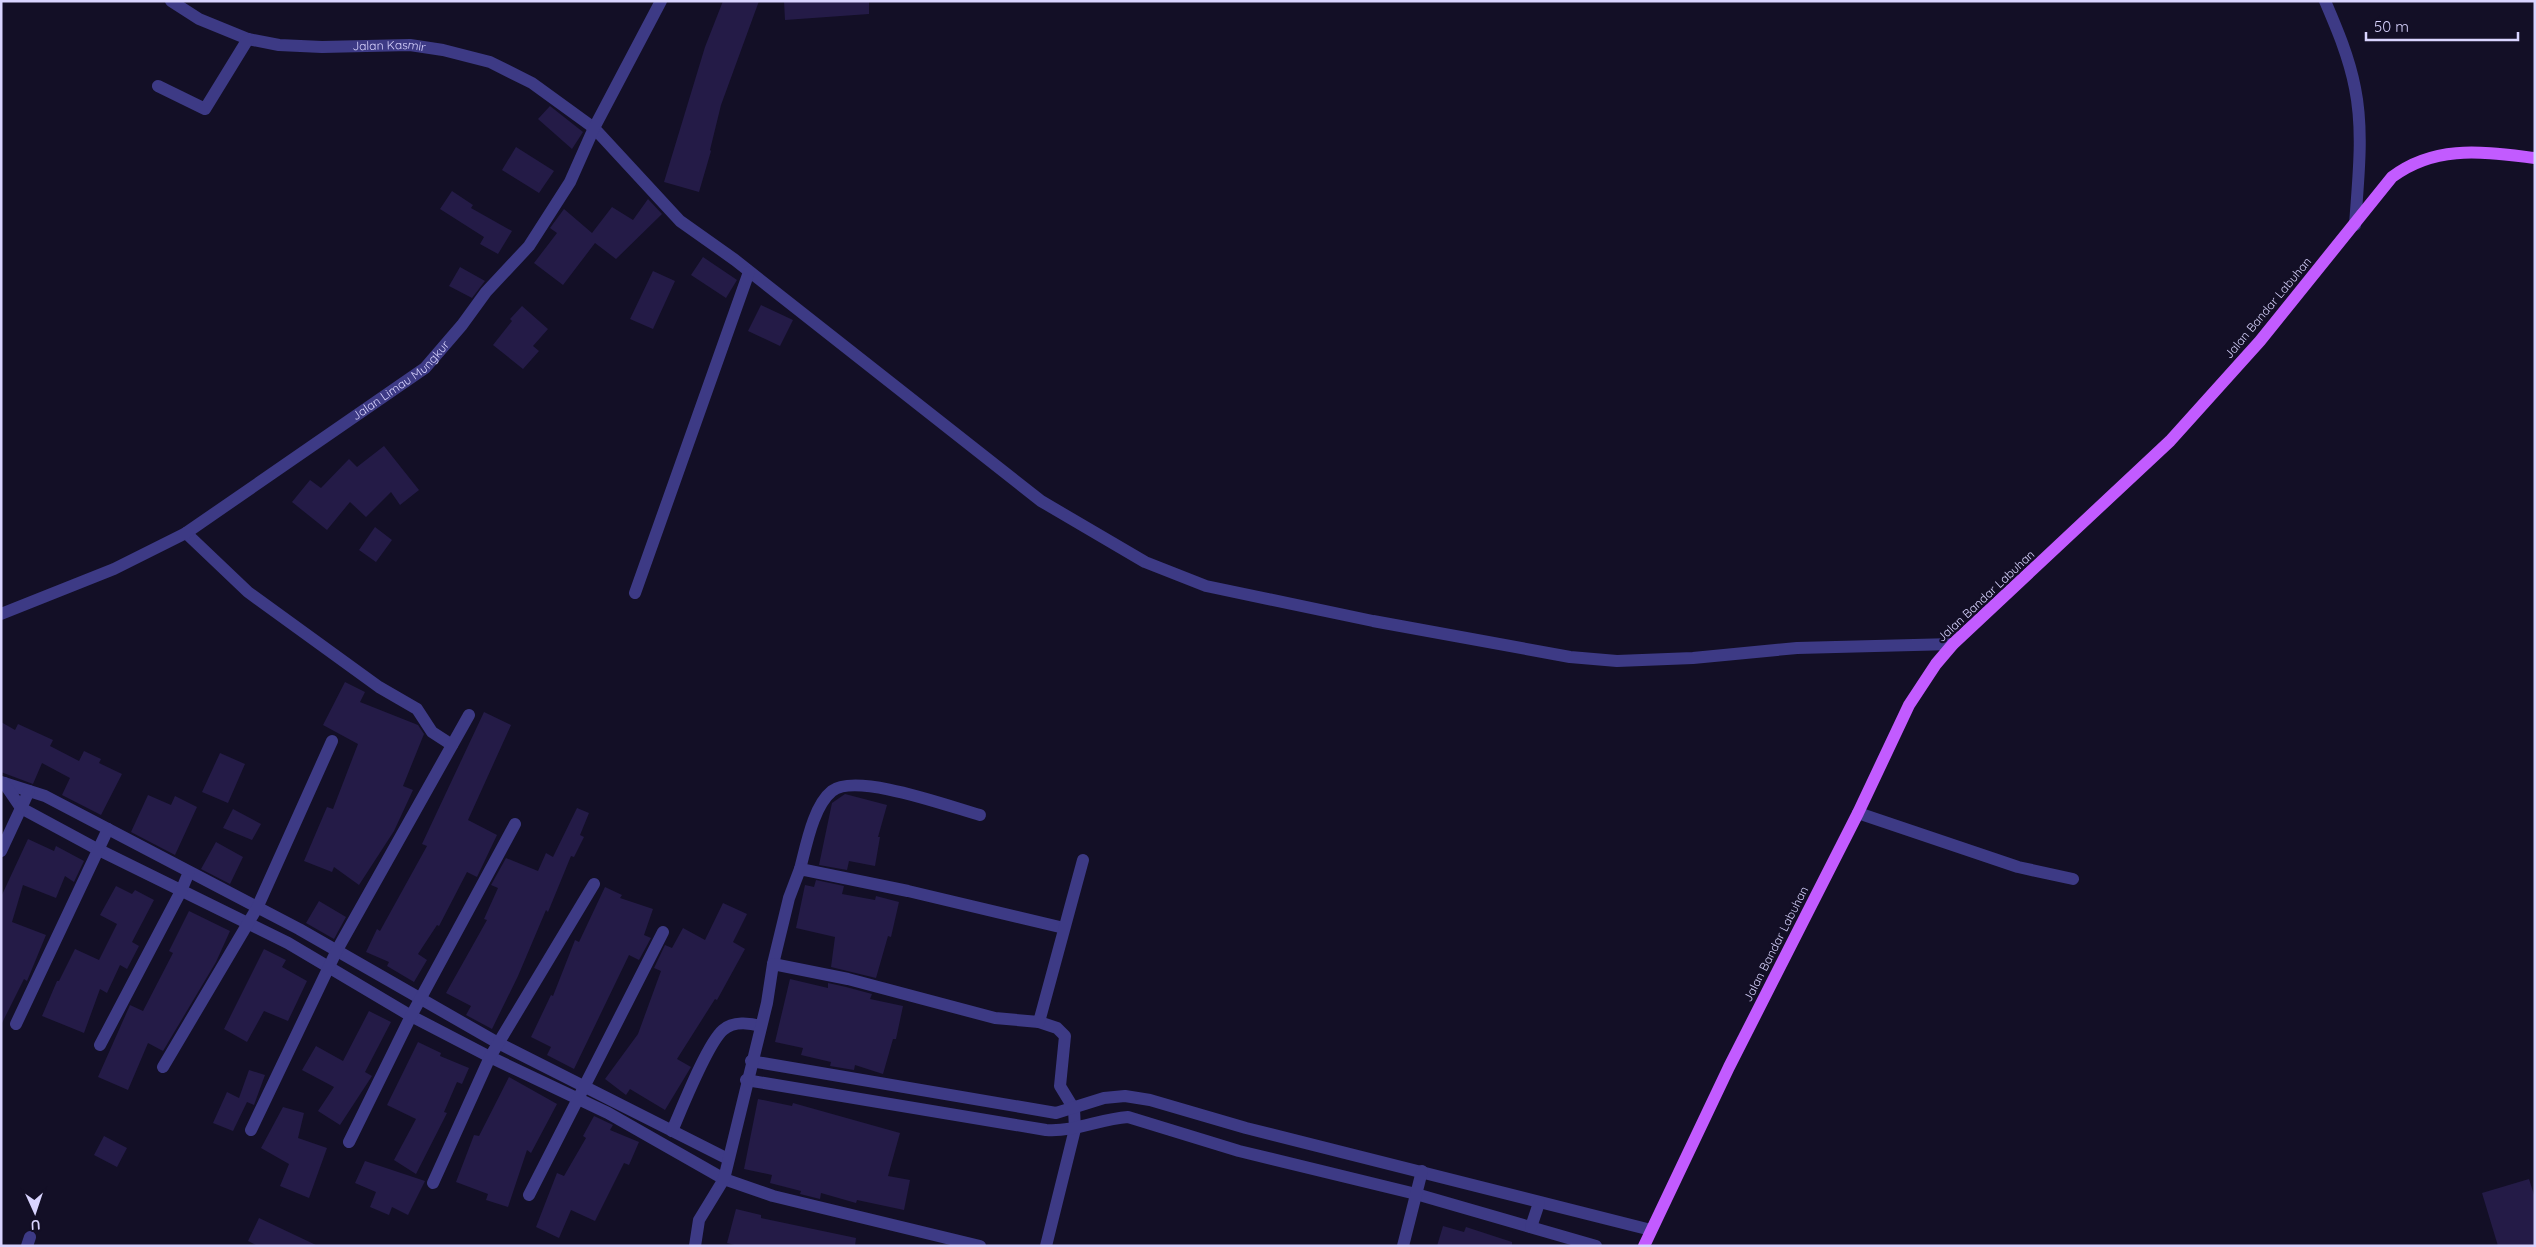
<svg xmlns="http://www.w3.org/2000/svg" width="2536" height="1247" viewBox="0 0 2536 1247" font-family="Quicksand,sans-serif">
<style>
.building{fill:#241b47}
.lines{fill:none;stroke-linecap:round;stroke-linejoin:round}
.minor{stroke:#3d3a85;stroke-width:12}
.major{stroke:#c25bff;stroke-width:12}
.labels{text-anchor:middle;stroke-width:4.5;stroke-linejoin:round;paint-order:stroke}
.street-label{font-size:12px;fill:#d9d4ff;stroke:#130f26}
</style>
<rect width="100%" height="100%" fill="#130f26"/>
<path class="building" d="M723,1H759L721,105L710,150L711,151L699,192L664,182L705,47Z
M784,1H869V14L785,20Z
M550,106L583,132L572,149L538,119Z
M516,147L554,171L539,193L502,170Z
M452,191L473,205L471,208L512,231L498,254L480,244L484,237L440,209Z
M648,199L662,214L616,259L595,243L563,285L534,263L557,233L550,228L564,209L592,233L612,207L633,220Z
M703,257L737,280L726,298L691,275Z
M460,267L485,281L472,298L449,286Z
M653,271L675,281L653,329L630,319Z
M761,305L793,320L780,346L748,331Z
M522,306L548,329L533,346L539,351L523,369L493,345L512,321L510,319Z
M384,446L419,490L400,505L391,492L366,517L350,502L327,530L292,502L310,480L321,488L349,459L357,467Z
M375,527L392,540L376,562L359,550Z
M345,682L365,692L360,702L418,725L424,734L403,786L413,790L394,831L359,885L334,867L332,872L304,861L327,807L333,809L358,744L323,725Z
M484,712L511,725L468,820L497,835L477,877L467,872L439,926L437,925L418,954L427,960L414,982L387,966L389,962L366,952L377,929L380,931L427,846L422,844Z
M1,722L15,730L18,724L53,740L50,746L79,761L84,751L101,759L99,763L122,774L101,815L62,795L70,778L42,763L33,784L1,772Z
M220,753L245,764L228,803L202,792Z
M845,794L887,805L878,837H880L875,866L849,861L847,870L819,865L832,803Z
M148,795L171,805L175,796L197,807L175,855L131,832Z
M577,808L589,813L580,835L584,837L574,857L571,856L548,912L546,910L518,976L492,1029L466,1015L471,1006L446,993L487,920L484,919L498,888L491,885L506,858L538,871L546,853L553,857Z
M233,809L261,824L252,840L223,828Z
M28,839L54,851L56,846L84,861L74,882L65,876L56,898L23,885L12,922L46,935L27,981L24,979L1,1025V897Z
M216,842L243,857L230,884L201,869Z
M816,880L844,886L842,894L875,900L876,896L899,902L891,937L888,936L876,978L831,967L835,937L796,928L805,885L814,887Z
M116,886L132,894L135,890L154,900L132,942L139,946L127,969L120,965L107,993L100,989L84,1033L42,1016L57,981H59L75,949L99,960L117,924L100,915Z
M605,887L622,895L620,898L653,909L644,935L651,938L639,960L629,955L574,1069L547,1055L551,1047L531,1037L551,995L553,996L575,940L579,942Z
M319,901L346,917L334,939L306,923Z
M723,903L747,914L733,942L745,949L717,1000L715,999L677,1059L691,1067L665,1110L630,1089L626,1095L605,1079L638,1034L661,971L654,968L665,945L672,948L683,928L705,940Z
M189,911L230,931L216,962L163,1051L148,1043L128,1090L98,1077L130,1005L143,1011L173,953L169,951Z
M264,949L286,960L282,967L307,981L288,1021L264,1011L247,1042L224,1029Z
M790,979L828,988V983L846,987L872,994L870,999L903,1006L896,1039H893L883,1074L855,1065L854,1070L830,1066L831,1062L801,1055L803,1048L775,1042Z
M369,1011L391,1022L365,1072L372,1076L340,1125L318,1111L334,1087L302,1070L316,1046L343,1061Z
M418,1042L441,1053L440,1056L469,1068L462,1084L457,1082L444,1112L447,1113L416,1174L394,1160L416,1119L387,1105Z
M249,1070L265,1075L254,1105L247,1102L233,1131L213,1123L227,1092L239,1098Z
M509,1077L557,1104L531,1153L527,1150L508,1207L486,1200L488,1194L456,1182L474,1135L479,1136Z
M758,1099L792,1106L793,1103L900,1133L888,1176L910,1180L904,1210L857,1200L856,1203L821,1193L820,1199L800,1194L801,1191L770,1183L772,1175L744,1169Z
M283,1107L304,1113L298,1138L327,1148L309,1198L280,1186L289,1164L261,1148Z
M594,1116L613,1125L610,1130L639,1142L629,1165L624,1163L595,1221L571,1210L559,1238L536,1227L557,1173L564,1176L586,1138L583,1136Z
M104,1136L127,1148L117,1167L94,1155Z
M365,1161L425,1181L408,1215L392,1207L389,1215L370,1207L376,1192L355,1183Z
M2529,1179L2535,1198V1246H2498L2482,1193Z
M736,1209L761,1215V1218L856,1238L855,1246H738L727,1243Z
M259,1218L318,1246H258L248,1241Z
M1443,1226L1464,1232L1466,1227L1512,1242V1246H1437Z"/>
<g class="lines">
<g class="minor">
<path id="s1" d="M171,1L199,19L248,39L279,45L322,47L410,45L443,50L490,62L532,83L594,128L680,221L735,260L1041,501L1145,562L1206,586L1373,621L1570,657L1617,661L1693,658L1797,648L1953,644"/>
<path d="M2325,1C2337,29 2349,57 2355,88C2364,132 2358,180 2355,225"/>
<path d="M158,86L205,109L248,39"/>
<path d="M186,533L248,592L379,687L417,709L432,732L452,745"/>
<path d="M635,593L749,272"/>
<path id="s2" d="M1,614L114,569L186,533L425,368L462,325L486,292L529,246L570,182L594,128L661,1"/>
<path d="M1,782L45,796L299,929L498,1043L728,1159"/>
<path d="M4,783L21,808L97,849L288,943L411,1016L490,1057L608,1113L724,1179L773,1196L980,1246"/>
<path d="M1858,813L2018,867L2073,879"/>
<path d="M1,851L29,791"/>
<path d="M800,869C806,847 813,806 832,791C856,772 951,807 980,815"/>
<path d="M773,964L789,898L800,869L908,891L1064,928"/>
<path d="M1039,1022L1057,1028L1065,1036L1060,1086L1074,1109L1075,1129L1046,1246"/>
<path d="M16,1024L108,829"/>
<path d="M100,1045L181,891L189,872"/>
<path d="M751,1061L1056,1113L1104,1098L1125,1096L1150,1100L1246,1128L1651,1230"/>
<path d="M163,1067L257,908L332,741"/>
<path d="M746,1080L1046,1130C1075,1132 1099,1119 1128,1117L1239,1151L1416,1194L1596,1246"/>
<path d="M251,1130L337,950L469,715"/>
<path d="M672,1131C682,1108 707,1044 723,1030C733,1021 750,1023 761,1026"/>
<path d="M349,1142L411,1016L515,824"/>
<path d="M433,1183L490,1057L594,884"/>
<path d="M529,1195L663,932"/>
<path d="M1531,1227L1539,1203"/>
<path d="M27,1246L30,1237"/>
<path d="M695,1246L699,1220L724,1179L767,1003L773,964L848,979L995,1018L1039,1022L1083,860"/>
<path d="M1403,1246L1422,1171"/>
</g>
<path class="major" d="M1644,1246L1729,1067L1858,813L1909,705L1936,664L1953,644L2170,441L2260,341L2392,177C2436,144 2483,152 2535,158"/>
</g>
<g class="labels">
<g class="street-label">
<text dy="4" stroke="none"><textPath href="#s1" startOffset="228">Jalan Kasmir</textPath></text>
<text transform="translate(2268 308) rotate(-50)" y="4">Jalan Bandar Labuhan</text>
<text dy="4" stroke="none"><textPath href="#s2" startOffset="466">Jalan Limau Mungkur</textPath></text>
<text transform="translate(1986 596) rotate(-43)" y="4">Jalan Bandar Labuhan</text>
<text transform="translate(1776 944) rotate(-63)" y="4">Jalan Bandar Labuhan</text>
</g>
</g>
<rect width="2536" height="1247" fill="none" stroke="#d9d4ff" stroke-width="5"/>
<g transform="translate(35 1212) rotate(177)" stroke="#130f26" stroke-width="4" paint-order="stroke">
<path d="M0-4L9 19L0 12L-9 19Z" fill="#d9d4ff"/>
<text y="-8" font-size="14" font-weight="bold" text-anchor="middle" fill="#d9d4ff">U</text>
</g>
<path d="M2366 32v8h152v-8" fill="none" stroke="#d9d4ff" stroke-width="2.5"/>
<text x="2374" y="32" font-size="15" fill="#d9d4ff" stroke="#130f26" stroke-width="4" paint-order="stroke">50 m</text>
</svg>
